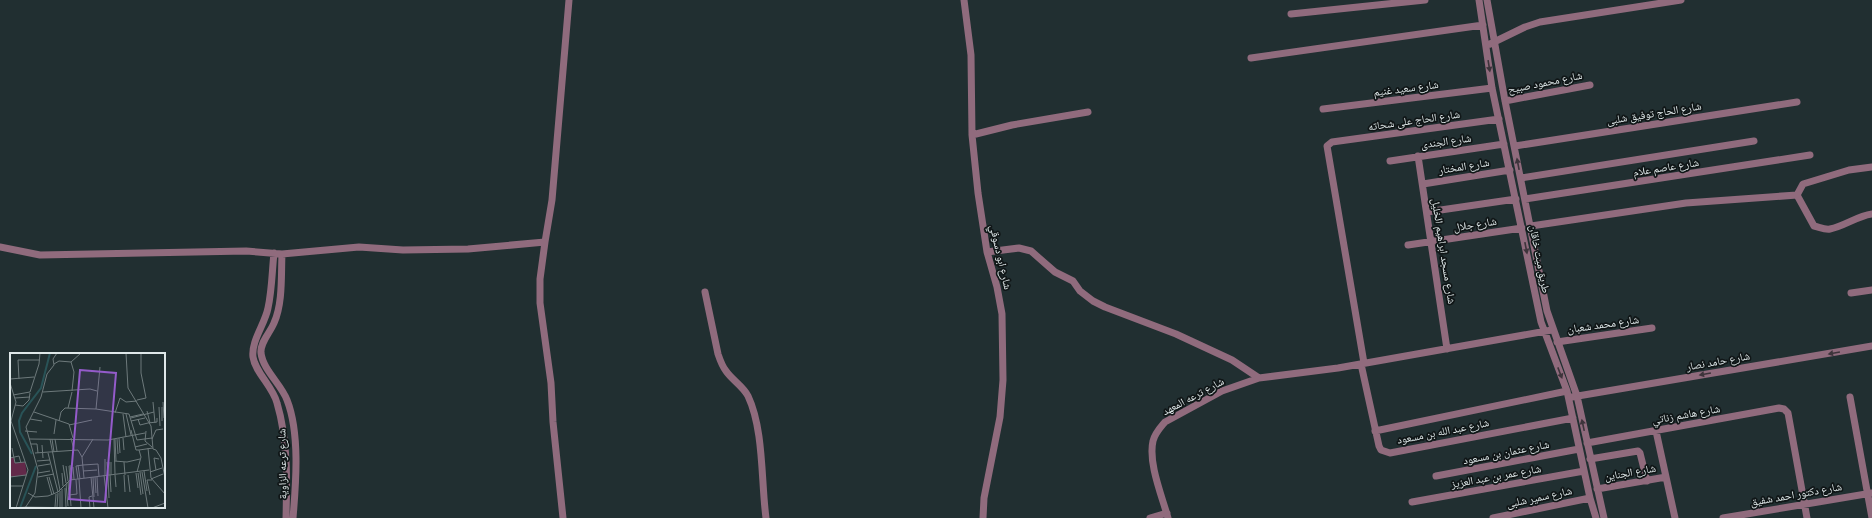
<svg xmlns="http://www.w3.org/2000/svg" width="1872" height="518" viewBox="0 0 1872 518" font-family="'Roboto Condensed','Noto Naskh Arabic',sans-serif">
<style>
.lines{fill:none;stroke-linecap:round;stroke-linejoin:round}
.minor{stroke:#906b7d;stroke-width:7}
.oneway{fill:#3d343b}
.labels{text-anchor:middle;stroke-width:3.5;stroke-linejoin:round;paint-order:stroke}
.street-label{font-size:11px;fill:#dfe8e9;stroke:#101617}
.inset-river{fill:none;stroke:#295357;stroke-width:2}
.inset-road{fill:none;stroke:#6d797b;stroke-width:1}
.view{fill:#945bca;fill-opacity:0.15;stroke:#945bca;stroke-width:2}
.inset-edge{fill:none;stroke:#dfe8e9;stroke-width:2}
</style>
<rect width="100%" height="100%" fill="#212f31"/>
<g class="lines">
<path class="minor" d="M964,0L971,55L972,135L978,193L987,252L997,287L1002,314L1003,380L1000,417L984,498L983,518
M1479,0L1492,88L1541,322L1567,391L1590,498L1596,518
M1487,0L1505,101L1547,311L1577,396L1604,518
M1291,14L1425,0
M1490,44L1525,27L1540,22L1681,0
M1251,58L1483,25
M1505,101L1590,85
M1323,109L1492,88
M972,135L1012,125L1088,112
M1515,146L1797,102
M1418,156L1447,349
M1390,161L1504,144
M1521,178L1754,141
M1423,184L1510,170
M1797,195L1814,226C1819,227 1825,230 1830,229C1845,226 1857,216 1872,214
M1525,199L1810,155
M1427,212L1516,199
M1531,226L1686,203L1797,195L1803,184L1849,170L1872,167
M545,242L540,279V303L551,383L553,422L563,518
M1408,245L1522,228
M0,247L40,255L246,251L282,254L359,247L403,250L468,249L545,242L552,200L569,0
M987,252L1019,248L1031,251L1055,272L1073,281L1080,291L1093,301L1105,307L1176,334L1232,360L1259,378L1338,368L1552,330
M274,253C272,271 272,290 268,308C265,324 251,341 253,357C255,372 273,387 277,403C288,440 287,480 286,518
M282,254C281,275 283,303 274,323C270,333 260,342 261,353C263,370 281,384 287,400C300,433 296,483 293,518
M705,292L718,354C720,360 722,366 726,371C732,380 743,386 748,396C764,430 761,481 766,518
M1851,293L1872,290
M1557,342L1652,328
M1364,363L1327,146L1332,142L1499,119
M1361,364L1379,446L1381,450L1390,453L1573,418
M1572,397L1872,346
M1850,397L1872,518
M1375,431L1567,391
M1656,431L1675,518
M1587,443L1779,408L1784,409L1788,413L1807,518
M1590,459L1638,451L1640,453L1647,481
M1436,476L1579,449
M1597,489L1666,477
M1412,502L1584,471
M1150,518L1167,513
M1168,518C1162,496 1148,463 1153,441C1155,433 1160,428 1165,422L1222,391L1259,378
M1493,518L1590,498
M1723,518L1872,493"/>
</g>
<defs><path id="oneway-solid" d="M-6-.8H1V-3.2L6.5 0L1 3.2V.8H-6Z"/></defs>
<g class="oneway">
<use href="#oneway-solid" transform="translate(1489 66) rotate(81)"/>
<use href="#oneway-solid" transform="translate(1518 164) rotate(-101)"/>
<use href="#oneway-solid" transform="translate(1526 248) rotate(79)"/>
<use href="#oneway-solid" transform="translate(1834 353) rotate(170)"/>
<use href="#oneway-solid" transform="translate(1560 373) rotate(69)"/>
<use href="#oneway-solid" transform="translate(1705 374) rotate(170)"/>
<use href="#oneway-solid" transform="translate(1583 425) rotate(-102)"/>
</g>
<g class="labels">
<g class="street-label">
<text transform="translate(1545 82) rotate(-11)" y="4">شارع محمود صبيح</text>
<text transform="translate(1406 88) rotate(-7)" y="4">شارع سعيد غنيم</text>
<text transform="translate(1654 113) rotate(-9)" y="4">شارع الحاج توفيق شلبى</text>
<text transform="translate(1414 120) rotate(-8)" y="4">شارع الحاج على شحاته</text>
<text transform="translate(1446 141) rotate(-8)" y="4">شارع الجندى</text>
<text transform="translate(1464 166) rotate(-9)" y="4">شارع المختار</text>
<text transform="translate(1666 167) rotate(-9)" y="4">شارع عاصم علام</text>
<text transform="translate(1475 224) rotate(-9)" y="4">شارع جلال</text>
<text transform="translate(1444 251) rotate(81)" y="4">شارع مسجد ابراهيم الخليل</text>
<text transform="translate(1001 257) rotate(77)" y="4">شارع ابو دسوقي</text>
<text transform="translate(1540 259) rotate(79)" y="4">طريق ميت خاقان</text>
<text transform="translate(1603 324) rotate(-8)" y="4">شارع محمد شعبان</text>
<text transform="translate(1718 361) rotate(-10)" y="4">شارع حامد نصار</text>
<text transform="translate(1193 396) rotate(-28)" y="4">شارع ترعه المعهد</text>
<text transform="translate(1686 414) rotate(-10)" y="4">شارع هاشم زناتي</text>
<text transform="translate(1443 431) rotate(-11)" y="4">شارع عبد الله بن مسعود</text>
<text transform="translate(1506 452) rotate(-11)" y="4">شارع عثمان بن مسعود</text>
<text transform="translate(282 464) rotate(-91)" y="4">شارع ترعه الزاوية</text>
<text transform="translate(1630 472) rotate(-10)" y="4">شارع الجناين</text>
<text transform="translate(1496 476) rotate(-10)" y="4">شارع عمر بن عبد العزيز</text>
<text transform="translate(1796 494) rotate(-10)" y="4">شارع دكتور احمد شفيق</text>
<text transform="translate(1539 497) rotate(-12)" y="4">شارع سمير شلبى</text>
</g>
</g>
<g transform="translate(10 353)">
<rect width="155" height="155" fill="#212f31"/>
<path d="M4,104L5,110L15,109L17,122L0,124V105Z" fill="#622949"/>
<path class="inset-river" d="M22,101L10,79L9,68L12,60L31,35L40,0M10,155L26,113"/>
<path class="inset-road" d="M116,0L118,35L141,73L143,96L146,97L151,105L155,125M61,9L64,19L62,38M44,11L49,8L61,9L71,0M90,14L86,56L119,61L127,87L142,85M0,26L24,24M9,26L8,7H30M0,30L6,49L1,68L18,117L6,155M33,39L80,36L87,38M3,42L20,39L29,11L30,0M5,45L20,44M127,47L136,45L131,20V0M143,49L145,70M153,49L154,65M5,52L13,53L19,47L20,40M149,54L150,73M152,54V68M58,55L62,39M137,58L140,70M24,59L59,71L63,85M105,60L110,45L116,49L127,48M113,61L116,84M116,61L121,82M120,64L133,61M121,65L144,59M20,66L32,68M128,66L130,72L138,70M49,68L51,59L55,55L86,56M121,68L135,65M138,70L147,69V65M59,72L82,67M121,77L126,97H129M15,78L27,79M136,78L135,88L142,94M44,81L46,67M61,85L64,97M109,85L110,100M113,85L114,97M19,86L98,87L135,80M40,86L50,137M42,86L44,99M45,86L47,98M104,86L105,121M105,86L106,108M107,86L108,101M142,86L146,77L153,76M21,91H27L28,100M32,92L33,105M125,94L137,91M2,95L5,110L15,109M138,95L141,125L155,141M25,100L68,97L72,104M38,100L48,139M0,105L9,103L11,110M95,106V122M27,108L40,107M104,108L117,109L130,106M97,109L98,122M99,109V122M101,109V122M114,109L115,122M53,112L56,130M60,112L62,127M68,112L70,126M73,112L88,111L89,123M28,113L40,111M56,113L58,128M59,113L60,127M63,114L64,126M146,117L144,105L149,106M73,118L87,117M134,118L137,138M127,119L131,104L129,97L143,95M130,119L133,141M132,119L138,155M140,119L152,115M28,120L40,118M52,120L53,133M126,120L128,135M128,120L131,142M94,122L98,155M98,122L99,145M100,122L101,139M105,122L106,134M114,122L115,139M118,122L120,139M0,124L16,122M28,124L44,121M37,124L42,142M39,124L44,141M81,124L84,155M83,124L84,144M85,124L86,140M87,124L88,143M74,125L72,104L83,86M68,126L66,113L73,112M69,126L71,155M141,126L153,121M59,128L61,153M58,129L59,142M56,131L58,153M0,133H13M55,135L56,154M52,136V154M18,140L25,144L38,143L48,139L60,127L139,117M59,142L67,141L66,127M140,142L137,127H142M15,154L70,155M45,154L46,141M47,154L48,140M50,154V138M1,155L17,154M15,155L25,140L28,117L16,74L31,44L37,21L44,12L43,6L47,0M80,155L79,144L82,143M142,155L155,150"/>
<path class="view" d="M70,17L106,20L95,149L59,146Z"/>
<rect width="155" height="155" class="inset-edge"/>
</g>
</svg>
